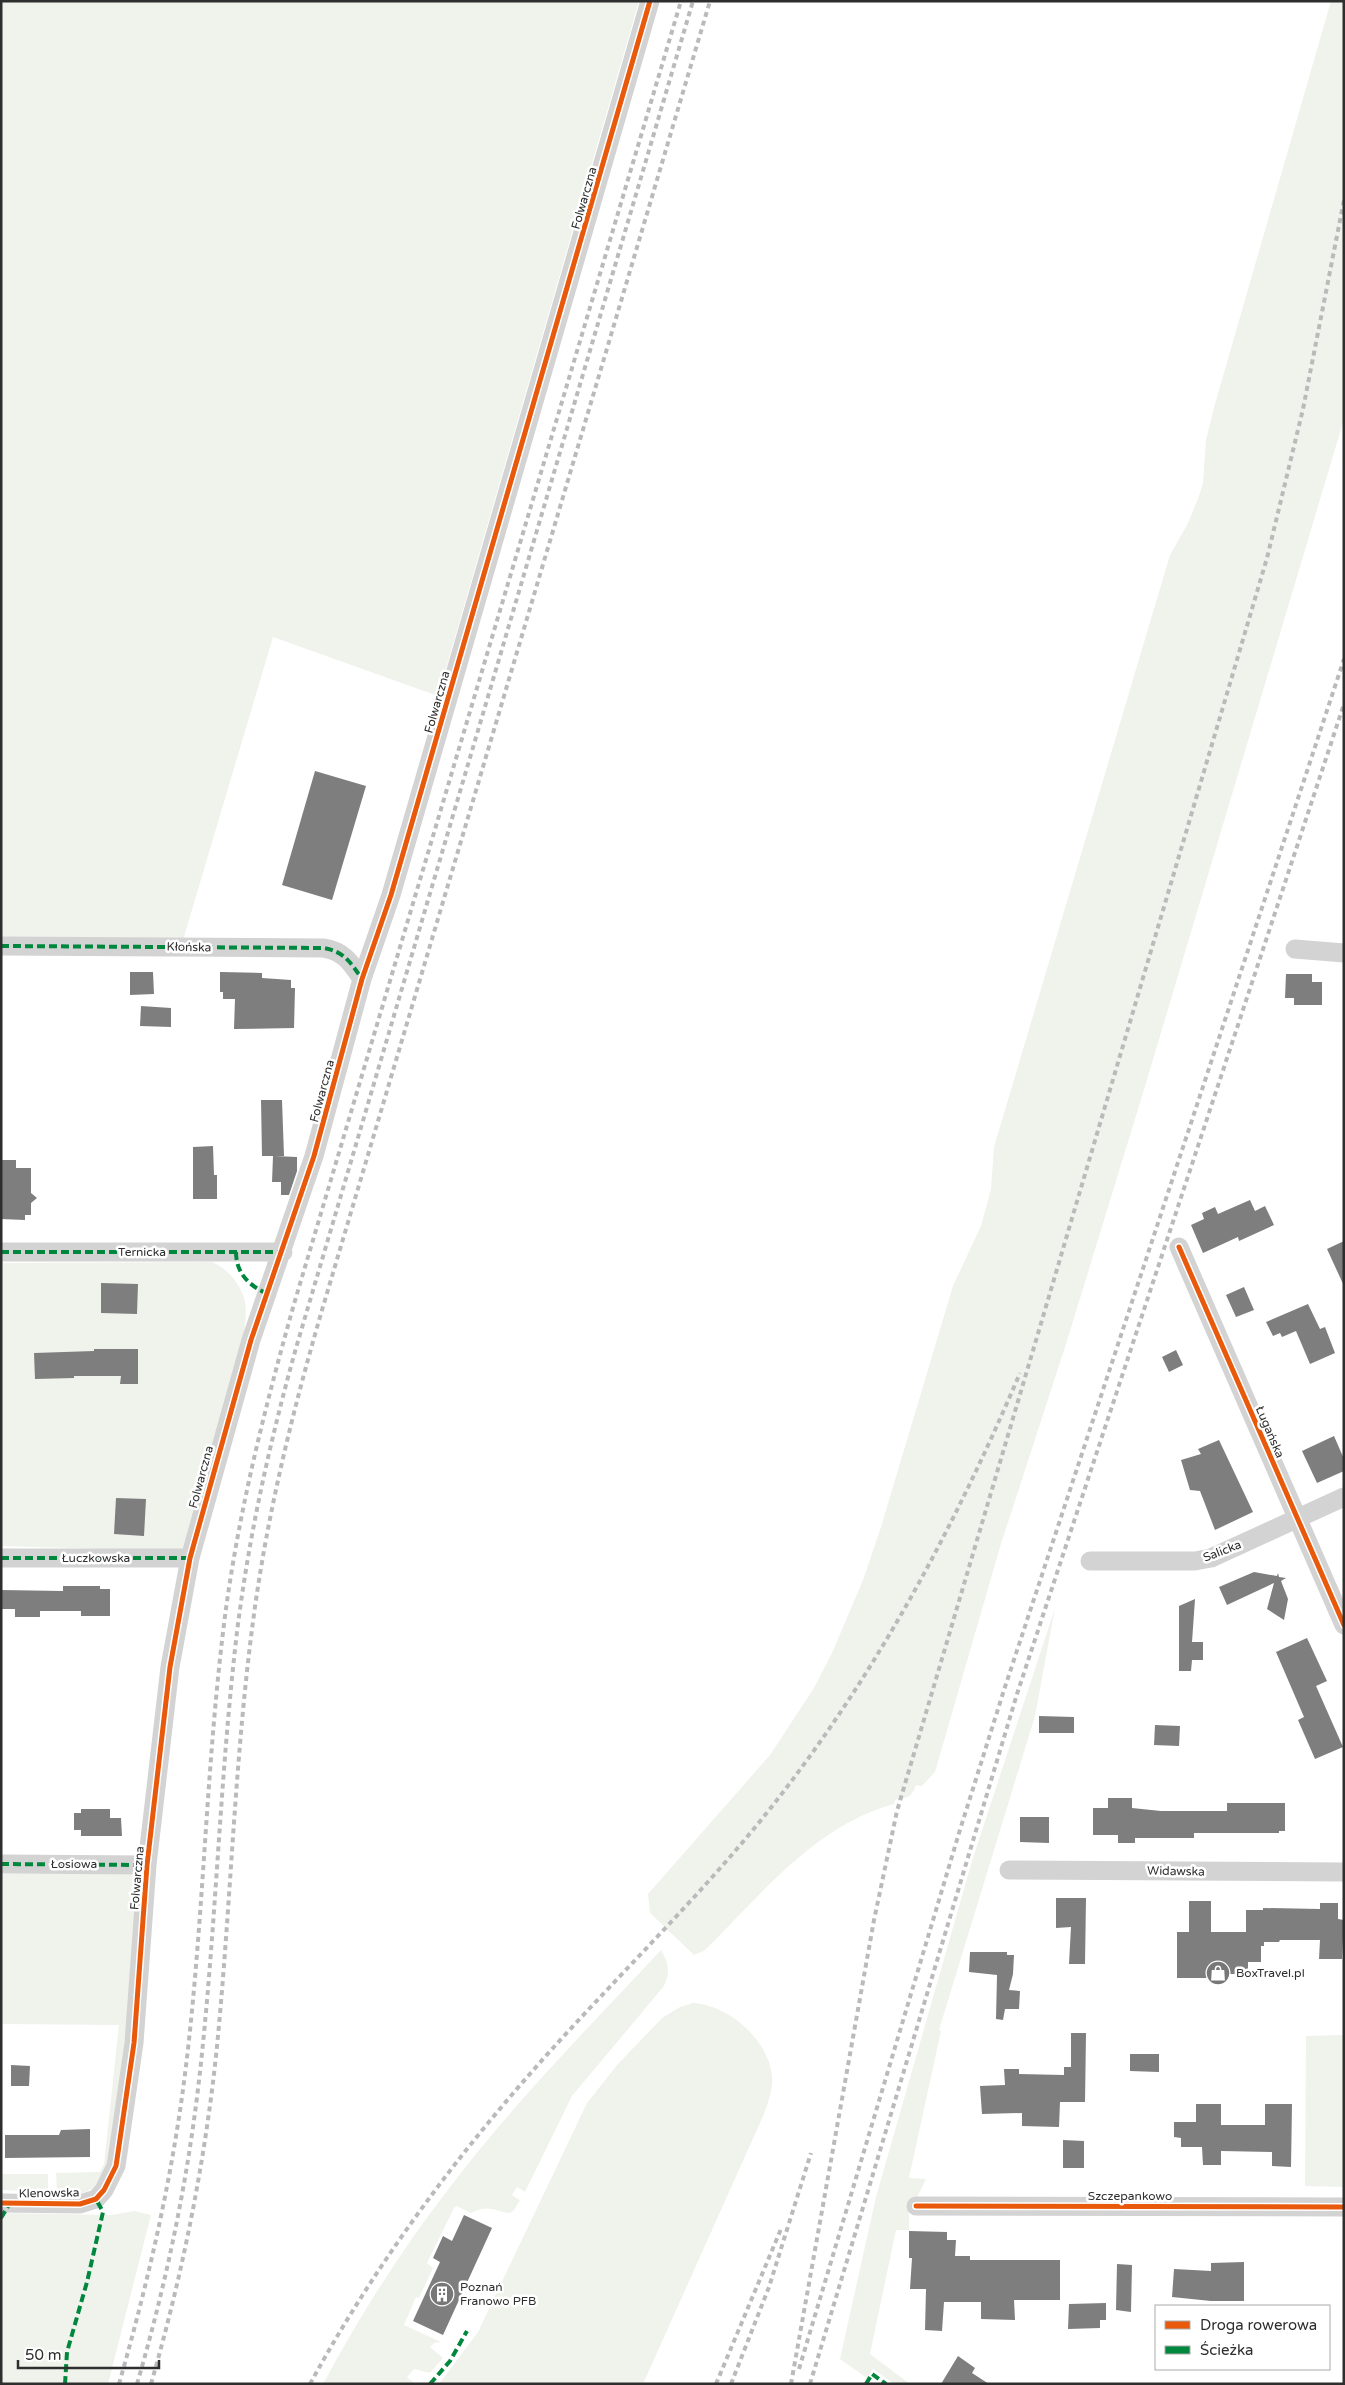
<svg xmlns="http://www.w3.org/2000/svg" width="1345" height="2385" viewBox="0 0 1345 2385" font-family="'Varela Round',sans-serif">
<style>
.green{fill:#f0f3ec}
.building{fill:#7e7e7e}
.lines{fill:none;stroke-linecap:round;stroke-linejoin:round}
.street{stroke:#d3d3d3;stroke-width:19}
.rail{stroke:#bababa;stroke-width:4;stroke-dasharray:5 4;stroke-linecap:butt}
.quiet{stroke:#00873e;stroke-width:4;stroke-dasharray:8 4;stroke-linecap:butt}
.cycleway-casing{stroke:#fff;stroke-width:8}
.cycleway{stroke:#e8590c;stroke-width:5}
.labels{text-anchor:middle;stroke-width:5;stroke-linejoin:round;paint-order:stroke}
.street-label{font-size:12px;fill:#2e2e2e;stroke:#fff}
.poi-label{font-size:12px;fill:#2e2e2e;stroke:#fff;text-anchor:start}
</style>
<rect width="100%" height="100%" fill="#fff"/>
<path class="green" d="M1,1H639L438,696L273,637L183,940L1,939Z
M1331,1H1344V419L1143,1093L1066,1344L1000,1547L935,1772L922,1786L916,1785C910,1802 905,1796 895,1800L894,1804C815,1825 760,1896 704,1951L694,1955L650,1913L648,1894L770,1755L814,1688L832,1653L863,1580L881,1527L953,1286L981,1226L991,1189L994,1147L1170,555L1188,523L1199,496L1203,483L1206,440L1215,404Z
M212,1262C228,1269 241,1284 245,1302C250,1328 232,1383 224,1410C211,1455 197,1501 184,1546L181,1550L171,1551L1,1546V1263Z
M1055,1608L1035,1716L939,2030L941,2031L909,2178L926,2179L909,2213V2230H896L870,2354L910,2384H894L873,2369L867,2378L840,2359L876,2197L972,1861Z
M1,1874H136L139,1878L134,1982L108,2169C89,2195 89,2194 57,2194L56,2173L100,2172L104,2164L119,2025L1,2024Z
M661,1950C668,1962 671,1972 664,1986L572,2096L525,2192L517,2187L512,2195L520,2200L514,2210L510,2213C492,2211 490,2204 471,2213L457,2206L454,2208L427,2263L433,2268L419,2298L416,2297L404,2325L441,2342L434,2343L430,2347L443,2358L430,2373L414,2369L407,2377L415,2384H323C360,2315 402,2249 450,2187C514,2103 589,2027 661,1950Z
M693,2003C729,2005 769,2040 772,2077C773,2090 768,2102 764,2114L643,2384H439L478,2332L587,2103L618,2064L662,2018L680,2007Z
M1344,2035V2187L1305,2186L1306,2036Z
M1,2174H48V2191L1,2190Z
M134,2211L151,2215L108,2384H1V2213L112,2215Z"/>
<path class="building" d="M315,771L366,786L332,900L282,885Z
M130,972H153L154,994L130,995Z
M220,972L262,973V978L291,980V988H295L294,1028L234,1029L235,999H223V992H220Z
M1286,974H1312V982H1322V1005H1294V998H1285Z
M141,1006L171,1008V1027L140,1026Z
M261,1100H282L284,1156H275L297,1157V1171L289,1195H281V1182H272L273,1156H262Z
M213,1146L214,1175H217V1199H193V1147Z
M1,1160H16V1168H31V1193L37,1198L31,1203V1215H25V1220L1,1219Z
M1250,1200L1255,1211L1265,1206L1274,1225L1239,1241L1238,1237L1203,1253L1191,1225L1204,1219L1202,1213L1215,1207L1218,1214Z
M1344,1241V1286L1327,1249Z
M101,1283L138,1284L137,1314L101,1313Z
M1244,1287L1254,1310L1236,1317L1226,1295Z
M1308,1304L1320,1329L1325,1327L1335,1353L1310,1364L1296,1331L1282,1337L1280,1333L1273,1336L1266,1322Z
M94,1349H138V1384H120L121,1376H74V1378L35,1379L34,1353L94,1351Z
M1176,1350L1183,1365L1169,1372L1162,1357Z
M1334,1436L1344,1459V1471L1317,1483L1302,1451Z
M1219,1440L1253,1512L1215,1530L1200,1491L1190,1490L1181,1460L1201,1454L1198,1449Z
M116,1498L146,1499L144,1536L114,1534Z
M1254,1572L1277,1576L1278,1573L1279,1577L1286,1578L1281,1581L1288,1599L1284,1620L1267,1609L1274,1583L1227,1605L1219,1587Z
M63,1586H100V1589H110V1616H81V1611H40V1617H15V1609H1V1590L63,1591Z
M1195,1599L1192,1642H1203V1660H1192L1191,1671H1179V1606Z
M1307,1638L1327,1681L1316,1686L1343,1747L1315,1759L1298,1720L1304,1717L1276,1652Z
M1039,1716L1074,1717V1733H1039Z
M1155,1725L1180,1726L1179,1746L1154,1745Z
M1108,1798H1132V1808L1161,1811H1227V1803H1285V1831H1279V1833H1194V1838H1135V1843H1118V1835H1093V1808H1108Z
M81,1809H110V1818H121L122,1836H81V1830H74V1813H81Z
M1020,1817H1049V1843L1020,1842Z
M1056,1898H1086L1085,1964H1069L1071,1927L1056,1928Z
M1189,1901H1211V1932H1246V1910H1263V1908L1320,1909V1903H1338V1919L1344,1920L1342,1959H1319L1320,1940H1280L1279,1942H1264V1946H1261V1962H1248V1974H1223V1978H1177V1932H1189Z
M970,1952H1007V1955H1014L1013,1974L1009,1990L1020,1991L1019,2009H1005L1003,2020L996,2019L997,1975L969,1972Z
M1071,2033H1086L1085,2102H1060L1059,2127L1022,2126V2113L982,2114L980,2086L1005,2085L1004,2069H1019V2074L1064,2075V2067H1071Z
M1130,2054H1159V2072L1130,2071Z
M11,2065L30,2066L29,2086H11Z
M1196,2104H1221V2125H1265V2104H1292L1291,2167L1272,2166V2152L1221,2151V2165H1203L1202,2147H1181V2138L1174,2137V2122H1196Z
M90,2129V2157L5,2158V2135H59L61,2130Z
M1063,2140L1084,2141V2168H1063Z
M464,2215L492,2228L443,2335L413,2321L440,2262L433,2258L443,2236L452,2241Z
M909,2231L947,2232V2240H956L955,2256H970V2260H1060V2300H1014L1015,2320L981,2319V2302H944L942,2331L925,2330L926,2289H910L912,2258H909Z
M1244,2262V2301H1211L1172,2297L1174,2269L1211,2271V2263Z
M1117,2264L1132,2265L1131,2312L1116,2310Z
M1106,2303V2320H1100V2328L1068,2329L1069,2304Z
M958,2356L975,2368L972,2373L989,2384H941Z"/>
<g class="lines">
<path class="street" d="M1,946L323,948C344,951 351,963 362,979
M1295,949L1344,953
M1179,1247L1344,1625
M1,1252H283
M1,1558H190
M1090,1561H1195L1211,1558L1344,1497
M1,1864L147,1865
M1009,1870L1344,1872
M1,2203L80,2204L96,2199L104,2190L116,2166L119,2146L134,2043L147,1865L170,1667L190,1558L251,1340L314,1156L362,979L391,895L650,1
M916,2206L1344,2207"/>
<path class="rail" d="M799,2369L959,1833L1004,1690L1344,659
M119,2384C149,2279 173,2174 186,2066C204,1916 206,1765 225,1616C239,1510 265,1407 294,1304L681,1
M137,2384C165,2288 186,2189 198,2089C216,1937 219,1784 237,1632C249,1535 270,1441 296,1348L693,1
M151,2384C182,2276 204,2167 216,2056C231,1909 234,1761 254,1614C268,1511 293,1410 322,1310L710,1
M310,2384C369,2276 441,2176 522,2083C598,1995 683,1915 757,1825C869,1688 951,1535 1020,1373
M716,2384L781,2229
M731,2384L769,2287L811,2153
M791,2384L874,1920L897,1811L1267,558L1303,409L1344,200
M810,2384L1017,1694L1344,704"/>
<path class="quiet" d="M1,946L323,948C344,951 351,963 362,979
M1,1252H283
M236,1252C236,1273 249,1286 268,1294
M1,1558H190
M1,1864L147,1865
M1,2218L10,2203
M65,2384L67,2352L87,2282L103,2212L96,2199
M430,2384L450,2361L467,2331
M866,2384L872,2374L886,2384"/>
<g class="cycleway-casing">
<path id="cycleway" d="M1179,1247L1344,1625
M1,2203L80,2204L96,2199L104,2190L116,2166L119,2146L134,2043L147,1865L170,1667L190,1558L251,1340L314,1156L362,979L391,895L650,1
M916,2206L1344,2207"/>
</g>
<use href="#cycleway" class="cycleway"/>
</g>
<defs>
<g id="shop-disc" transform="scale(1.25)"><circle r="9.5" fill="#777" stroke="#fff"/><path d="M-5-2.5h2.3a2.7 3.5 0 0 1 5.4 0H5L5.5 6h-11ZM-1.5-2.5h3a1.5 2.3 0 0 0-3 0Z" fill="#fff"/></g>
<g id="building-disc" transform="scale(1.25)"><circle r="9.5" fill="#777" stroke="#fff"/><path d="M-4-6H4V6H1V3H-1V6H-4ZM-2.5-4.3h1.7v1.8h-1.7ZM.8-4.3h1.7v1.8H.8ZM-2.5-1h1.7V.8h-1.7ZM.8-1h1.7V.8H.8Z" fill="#fff"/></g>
</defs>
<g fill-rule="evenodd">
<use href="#shop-disc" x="1218" y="1973"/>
<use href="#building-disc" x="442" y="2294"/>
</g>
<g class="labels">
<g class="street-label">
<text transform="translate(584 198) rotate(-74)" y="4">Folwarczna</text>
<text transform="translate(437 702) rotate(-74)" y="4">Folwarczna</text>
<text transform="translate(189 947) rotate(1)" y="4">Kłońska</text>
<text transform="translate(322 1091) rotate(-75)" y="4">Folwarczna</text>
<text x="142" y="1256">Ternicka</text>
<text transform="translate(1270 1432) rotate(67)" y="4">Ługańska</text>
<text transform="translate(201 1477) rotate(-75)" y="4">Folwarczna</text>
<text transform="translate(1222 1551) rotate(-21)" y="4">Salicka</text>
<text x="96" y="1562">Łuczkowska</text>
<text x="74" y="1868">Łosiowa</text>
<text transform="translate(1176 1871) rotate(1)" y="4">Widawska</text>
<text transform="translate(137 1878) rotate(-85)" y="4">Folwarczna</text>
<text transform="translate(49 2193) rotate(-1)" y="4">Klenowska</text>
<text x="1130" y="2200">Szczepankowo</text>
</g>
<g class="poi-label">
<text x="1236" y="1977">BoxTravel.pl</text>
<text x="460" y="2291">Poznań<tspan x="460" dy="14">Franowo PFB</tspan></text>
</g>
</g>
<rect width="1345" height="2385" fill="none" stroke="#2e2e2e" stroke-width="5"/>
<rect x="1155" y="2305" width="175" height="65" fill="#ffffff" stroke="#ababab"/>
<rect x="1165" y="2321" width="25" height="8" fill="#e8590c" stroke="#ababab"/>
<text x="1200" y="2330" font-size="15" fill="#2e2e2e">Droga rowerowa</text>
<rect x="1165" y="2346" width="25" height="8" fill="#00873e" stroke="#ababab"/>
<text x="1200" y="2355" font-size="15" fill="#2e2e2e">Ścieżka</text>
<path d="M18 2360v8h141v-8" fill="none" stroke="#2e2e2e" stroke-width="2.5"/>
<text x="25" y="2360" font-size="15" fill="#2e2e2e" stroke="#ffffff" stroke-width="4" paint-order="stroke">50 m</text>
</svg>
